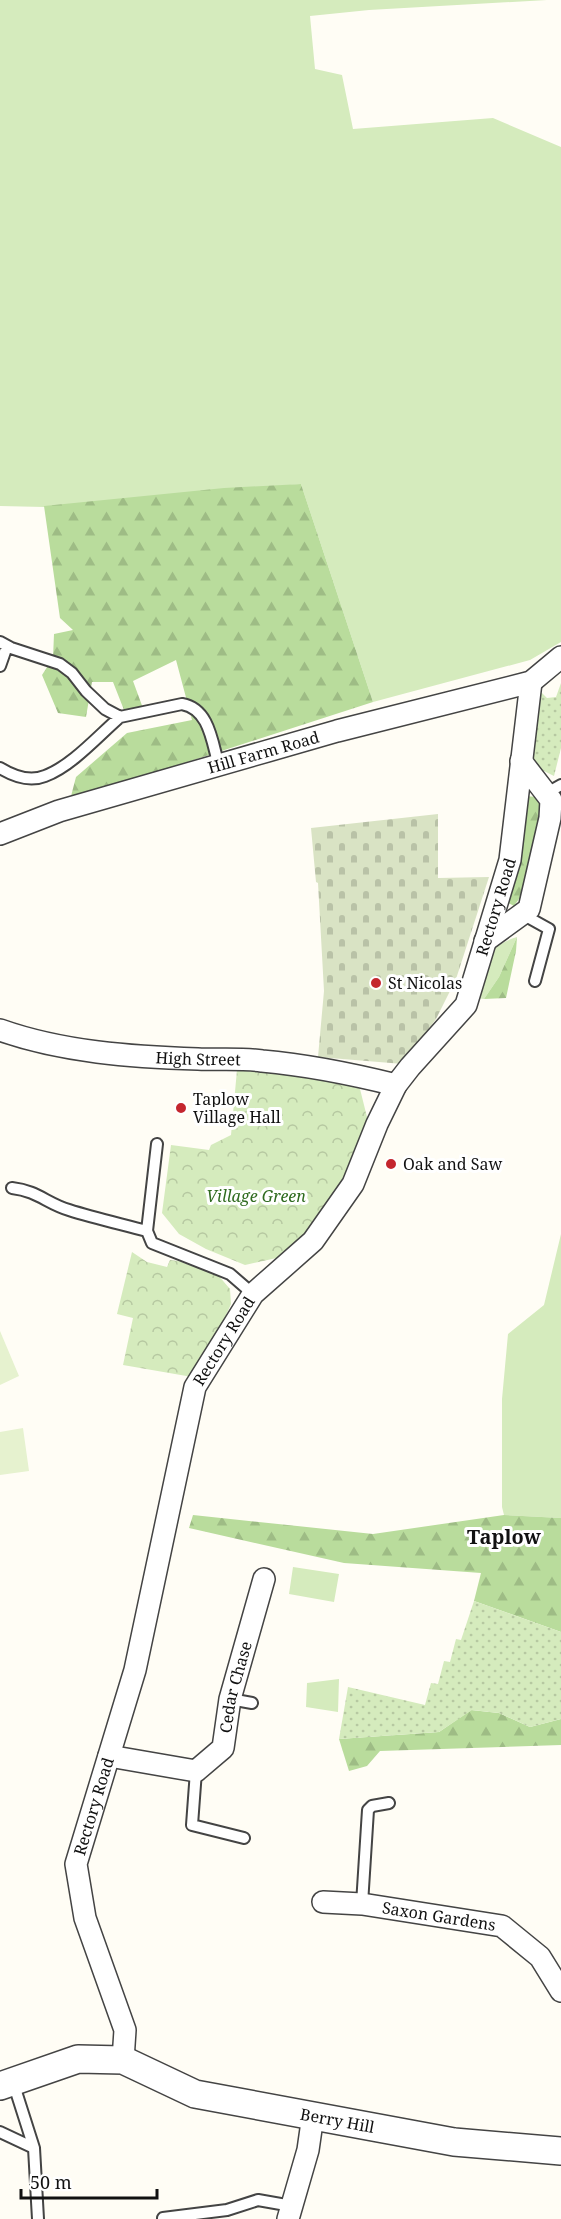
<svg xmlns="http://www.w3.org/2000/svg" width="561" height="2219" viewBox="0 0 561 2219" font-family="'Noto Serif',serif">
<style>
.grass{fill:#d5ebbd}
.forest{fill:url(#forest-firs)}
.cemetery{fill:url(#cemetery-stones)}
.park{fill:url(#park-crowns)}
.garden{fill:url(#garden-dots)}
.pitch{fill:#e6f2cf}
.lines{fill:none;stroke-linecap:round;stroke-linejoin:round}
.service-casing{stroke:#444;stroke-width:14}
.minor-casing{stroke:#444;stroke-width:24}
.tertiary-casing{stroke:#444;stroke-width:30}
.service{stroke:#fff;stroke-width:10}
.minor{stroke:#fff;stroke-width:21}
.tertiary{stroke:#fff;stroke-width:27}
.poi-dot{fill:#c4262e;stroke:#fff;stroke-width:2}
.labels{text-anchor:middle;stroke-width:6;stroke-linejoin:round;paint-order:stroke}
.street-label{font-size:16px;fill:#111;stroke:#fff}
.poi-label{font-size:16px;fill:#111;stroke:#fff;text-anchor:start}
.park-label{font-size:16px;font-style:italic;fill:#2f6b1f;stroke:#fff}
.quarter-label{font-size:20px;font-weight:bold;fill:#111;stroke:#fff}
</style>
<defs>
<pattern id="forest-firs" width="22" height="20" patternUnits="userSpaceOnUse" patternTransform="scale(1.5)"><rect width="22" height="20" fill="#b9dc9c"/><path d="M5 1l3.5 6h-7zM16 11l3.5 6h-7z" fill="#9ebc85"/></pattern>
<pattern id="cemetery-stones" width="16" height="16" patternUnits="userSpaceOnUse" patternTransform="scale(1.5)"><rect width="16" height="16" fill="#d9e3c4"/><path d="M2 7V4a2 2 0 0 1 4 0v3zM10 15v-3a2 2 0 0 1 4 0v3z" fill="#b9c2a7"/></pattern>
<pattern id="park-crowns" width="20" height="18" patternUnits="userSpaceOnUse" patternTransform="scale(1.5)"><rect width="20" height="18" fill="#d5ebbd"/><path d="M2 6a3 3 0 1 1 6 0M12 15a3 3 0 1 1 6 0" fill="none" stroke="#b6c8a1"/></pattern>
<pattern id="garden-dots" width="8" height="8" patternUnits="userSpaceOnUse" patternTransform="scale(1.5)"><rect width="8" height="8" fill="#d5ebbd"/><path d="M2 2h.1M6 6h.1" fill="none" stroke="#b6c8a1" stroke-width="1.8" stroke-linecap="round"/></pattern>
</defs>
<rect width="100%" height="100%" fill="#fffdf5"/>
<path class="grass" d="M0,0H547L369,10L310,16L315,69L342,75L353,129L493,118L561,147V642L530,660L373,702L301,484L44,507L0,506Z
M517,937L499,977L484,999L476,998C482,968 483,947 517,937Z
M561,1234V1518L504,1515L502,1507V1399L508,1334L544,1305Z
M293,1567L339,1574L334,1602L289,1594Z
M339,1679L338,1712L306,1707L307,1683Z"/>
<path class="forest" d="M301,484L373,702L70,800L76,777L127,733L192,720L176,660L133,681L144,711L124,710L113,682H92L86,717L58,713L42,675L53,658L54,634L73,630L60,618L44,506L224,488Z
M522,796L540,797V812L521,896L514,906L503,900Z
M517,937L516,951L506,998L484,999L499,977Z
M193,1515L373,1534L504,1515L561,1518V1632L474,1601L481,1573L344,1563L189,1528Z
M471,1710L499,1713L530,1727L561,1719V1745L380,1751L367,1766L349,1771L339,1739L439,1732Z"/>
<path class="cemetery" d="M438,814V878L489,877L456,979L436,1019L403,1064L318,1057L324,991L318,883L316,882L311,828Z"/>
<path class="park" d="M237,1070L344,1081L360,1089L368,1121L349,1175L290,1255L245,1265L206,1249L179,1234L162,1213L171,1145L209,1150L211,1145L231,1135Z
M132,1252L147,1262L167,1267L170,1260L178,1261L218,1275L230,1289L231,1304L198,1378L123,1365L133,1318L117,1314Z"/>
<path class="garden" d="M561,683V748L554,776L532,765L537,692H541L547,698L556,697Z
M474,1601L561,1632V1719L530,1727L499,1713L472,1710L439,1732L339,1739L348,1687L425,1705L431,1683L438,1684L444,1661L450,1662L456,1639L461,1640Z"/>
<path class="pitch" d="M0,1331L19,1376L0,1385Z
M23,1428L29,1471L0,1475V1432Z"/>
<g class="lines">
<g class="service-casing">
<path id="service" d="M0,642L11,648L60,664L72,673L86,691L105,709L120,717L182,704C210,709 212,743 219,766
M0,666L7,646
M0,768C13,776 30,782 45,776C72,766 99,735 120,717
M545,794L561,785
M522,914L549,929L535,981
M157,1144L147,1231L152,1243L230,1274L253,1294
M12,1188C38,1191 46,1203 69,1210C94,1218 121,1224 147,1231
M230,1699L252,1703
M196,1771L192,1825L244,1838
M362,1904L368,1810L372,1806L389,1803
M13,2082L34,2148L38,2219
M0,2132L34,2148
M163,2218L227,2210L258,2200L292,2206"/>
</g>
<g class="minor-casing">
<g id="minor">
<path id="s1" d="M0,834L59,811L337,731L531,682L561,657"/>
<path d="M485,941L529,909L550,818L551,800L521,761"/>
<path id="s2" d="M0,1030C62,1052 132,1057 198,1059C219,1060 241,1058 262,1061C307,1065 352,1074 396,1085"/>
<path id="s3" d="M109,1756L196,1771L223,1748L230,1699L264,1579"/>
<path id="s4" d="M323,1902L362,1904L502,1926L540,1957L561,1991"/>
<path id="s5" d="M123,2060L125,2030L85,1918L76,1864L135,1670L195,1387L253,1294L313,1241L353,1184L377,1124L396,1085L410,1067L466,1005L510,860L531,682"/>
<path d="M288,2219L308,2150L313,2115"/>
</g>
</g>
<g class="tertiary-casing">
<g id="tertiary">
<path id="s6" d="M0,2086L78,2059L123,2060L195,2094L454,2142L561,2151"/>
</g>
</g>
<use href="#service" class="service"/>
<use href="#minor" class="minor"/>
<use href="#tertiary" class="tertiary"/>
</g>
<g class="poi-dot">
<circle cx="376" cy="983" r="6"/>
<circle cx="181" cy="1108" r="6"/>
<circle cx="391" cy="1164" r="6"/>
</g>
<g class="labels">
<g class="street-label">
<text dy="6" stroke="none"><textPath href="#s1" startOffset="276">Hill Farm Road</textPath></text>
<text dy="6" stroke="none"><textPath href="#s5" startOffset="1272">Rectory Road</textPath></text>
<text dy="6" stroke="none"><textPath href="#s2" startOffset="201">High Street</textPath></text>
<text dy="6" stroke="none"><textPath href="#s5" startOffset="750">Rectory Road</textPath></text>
<text dy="6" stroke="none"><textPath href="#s3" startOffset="186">Cedar Chase</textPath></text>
<text dy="6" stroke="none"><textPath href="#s5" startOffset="264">Rectory Road</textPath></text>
<text dy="6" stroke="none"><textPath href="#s4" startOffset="117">Saxon Gardens</textPath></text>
<text dy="6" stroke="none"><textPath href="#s6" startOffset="352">Berry Hill</textPath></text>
</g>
<g class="poi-label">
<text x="388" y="989">St Nicolas</text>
<text x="193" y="1105">Taplow<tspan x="193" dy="18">Village Hall</tspan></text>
<text x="403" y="1170">Oak and Saw</text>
</g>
<g class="park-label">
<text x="256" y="1202">Village Green</text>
</g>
<g class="quarter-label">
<text x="504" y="1544">Taplow</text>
</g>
</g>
<path d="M21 2189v9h136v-9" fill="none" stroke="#111111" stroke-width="3"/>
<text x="30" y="2189" font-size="18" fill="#111111" stroke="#ffffff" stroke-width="4.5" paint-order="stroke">50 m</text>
</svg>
